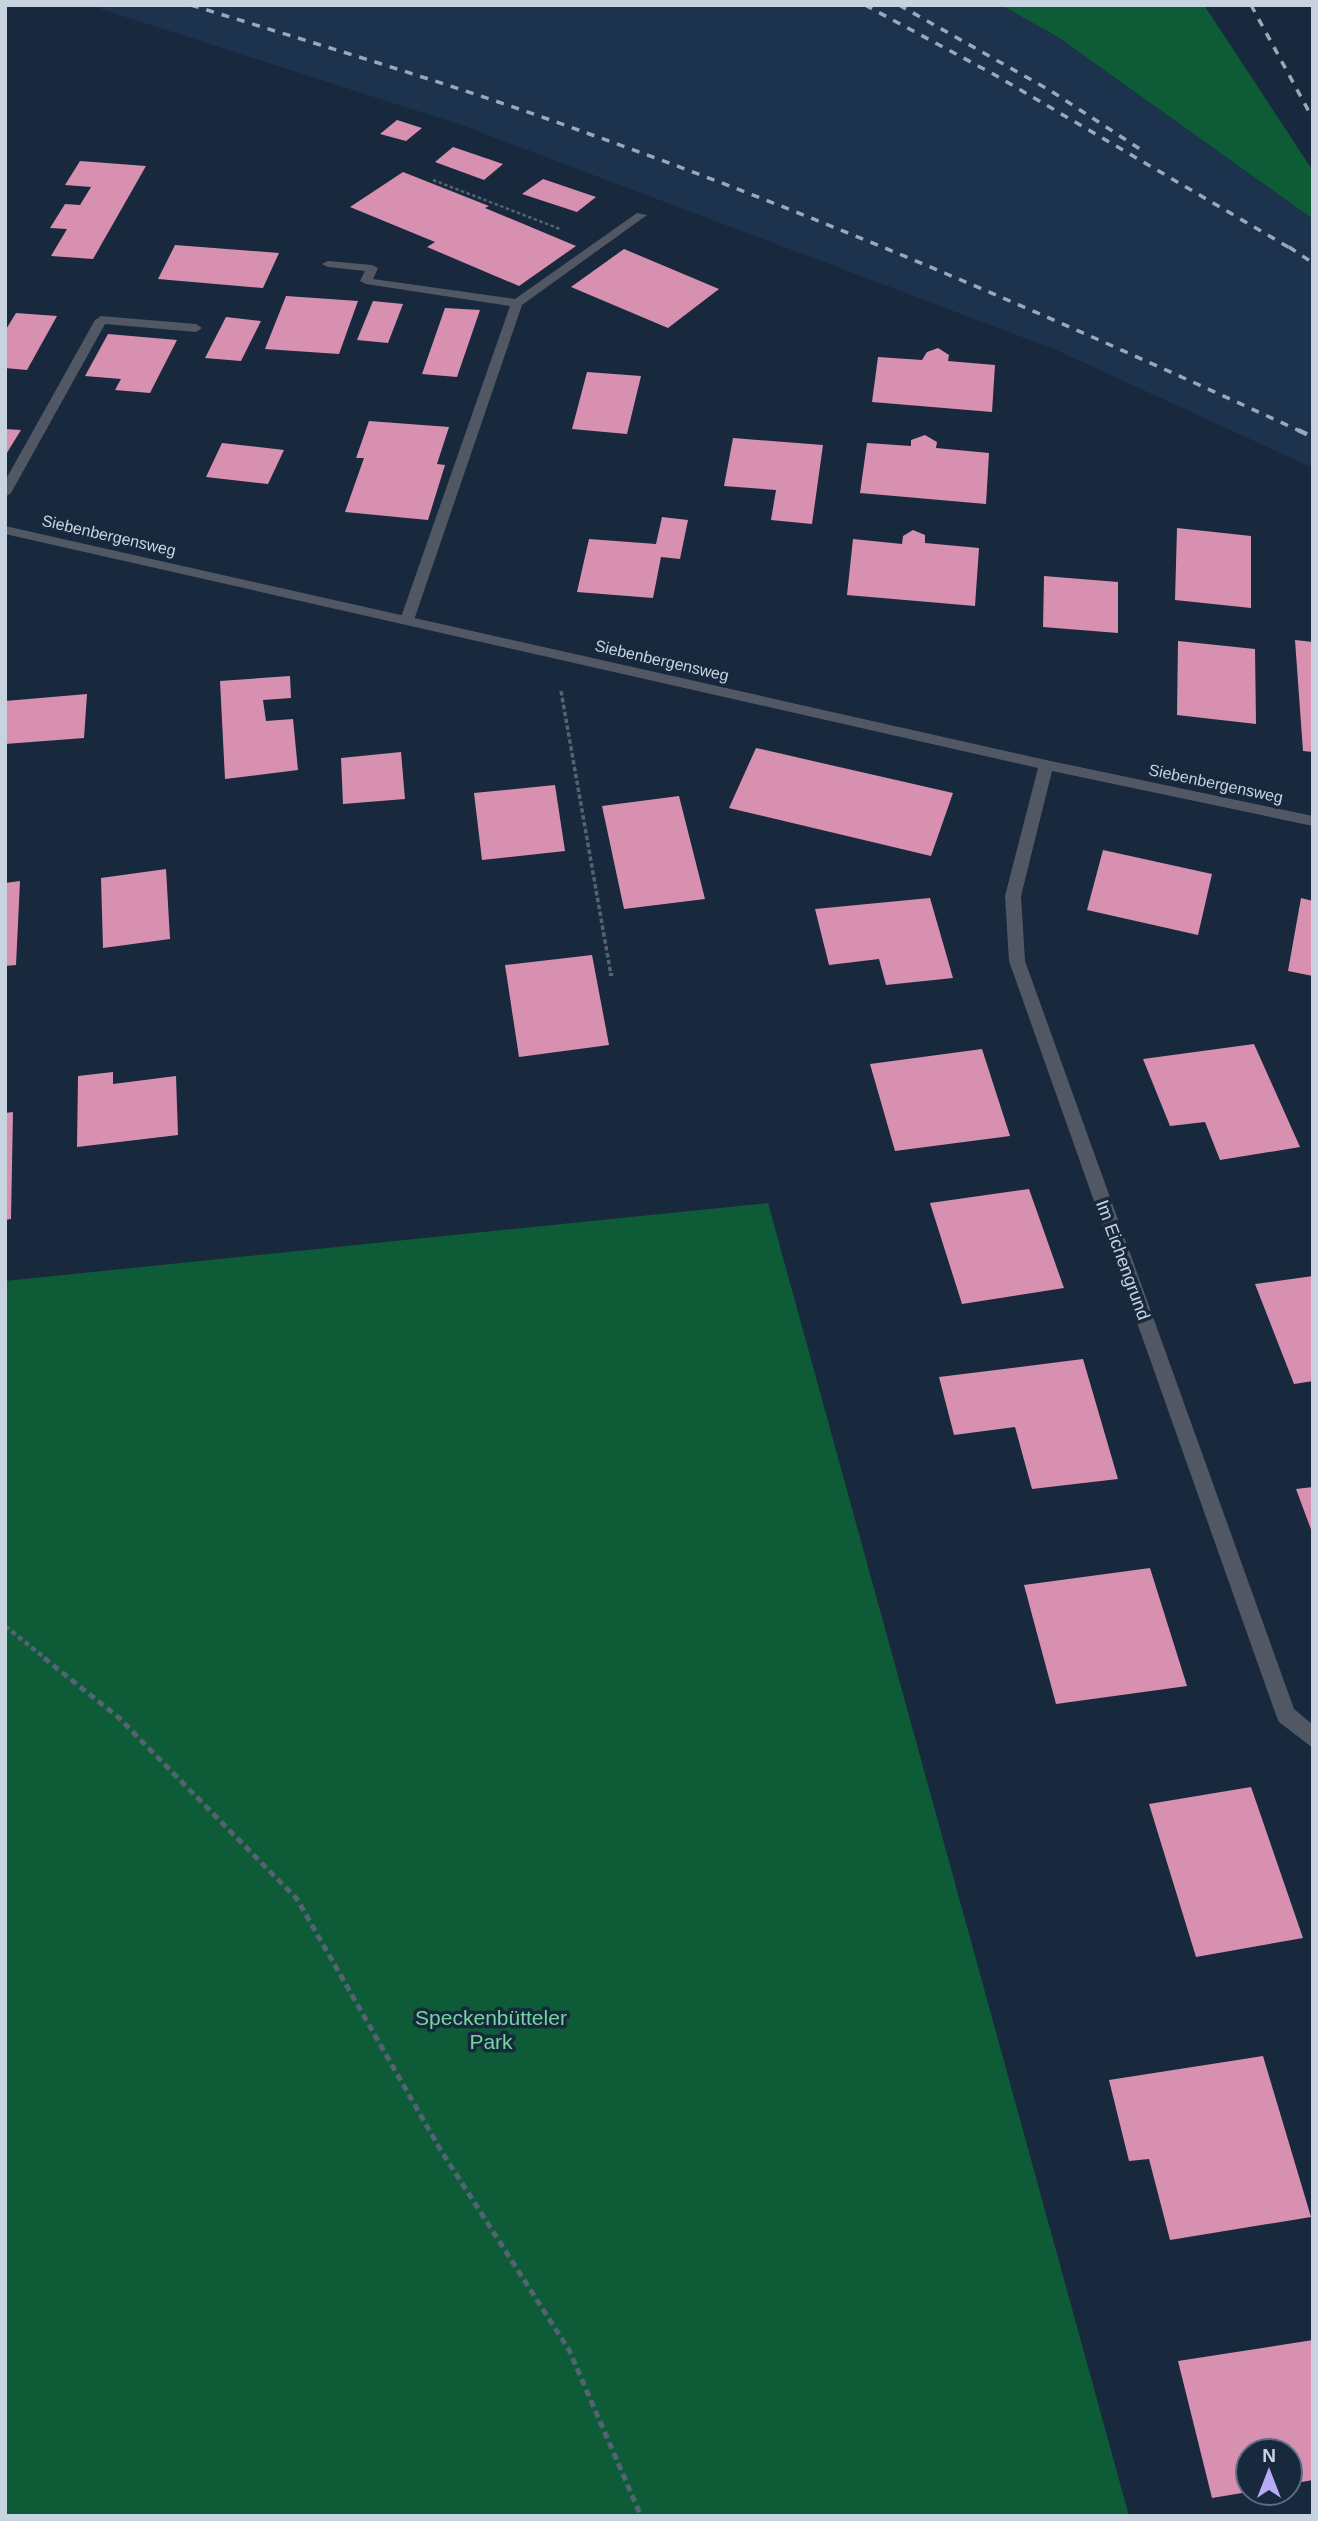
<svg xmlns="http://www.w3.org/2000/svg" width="1318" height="2521" viewBox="0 0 1318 2521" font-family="Helvetica,sans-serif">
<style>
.built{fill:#1d324d}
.green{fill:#0e5c37}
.building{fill:#d890b1}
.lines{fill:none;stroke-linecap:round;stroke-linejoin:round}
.path-far3{stroke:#536275;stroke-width:2.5;stroke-dasharray:3.5 2.5;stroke-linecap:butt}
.path-far2{stroke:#536275;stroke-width:3.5;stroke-dasharray:4.5 2.5;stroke-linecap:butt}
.path-far1{stroke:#536275;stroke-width:4.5;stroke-dasharray:5 3.5;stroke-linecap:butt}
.path{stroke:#536275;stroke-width:5;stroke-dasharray:7 4.5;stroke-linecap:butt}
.service{fill:#515863;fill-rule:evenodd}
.minor{fill:#515863;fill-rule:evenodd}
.rail-far1{stroke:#9ba8b7;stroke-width:3.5;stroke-dasharray:8 8;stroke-linecap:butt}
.rail{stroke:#9ba8b7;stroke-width:4.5;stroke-dasharray:10 10;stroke-linecap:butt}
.labels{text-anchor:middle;stroke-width:7;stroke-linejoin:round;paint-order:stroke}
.far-street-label{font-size:16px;fill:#c8d3e0;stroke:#18293e}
.street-label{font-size:18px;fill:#c8d3e0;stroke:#18293e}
.near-park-label{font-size:21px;fill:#73d79d;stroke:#18293e}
</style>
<rect width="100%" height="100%" fill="#18293e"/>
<path class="built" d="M89,5H1001L1058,37L1313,219V468L1054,349L464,126Z"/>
<path class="green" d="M1001,5H1204L1313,171V219L1058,37Z
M768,1203L1129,2516H5V1281Z"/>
<path class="building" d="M397,120L422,128L406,141L380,134Z
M453,147L503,164L484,180L435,162Z
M80,161L146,166L93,259L51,256L67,229L50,228L65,204L80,205L91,187L65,185Z
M403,172L489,206L485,208L576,246L519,286L427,247L435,242L350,207Z
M543,179L596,197L577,212L522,194Z
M175,245L279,253L263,288L158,279Z
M624,249L719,289L668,328L571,287Z
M286,296L358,301L339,354L265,349Z
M373,301L403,304L388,343L357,340Z
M445,308L480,310L457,377L422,374Z
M16,313L57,316L27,370L5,368V331Z
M226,317L261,321L241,361L205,358Z
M108,334L177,340L150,393L115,390L121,379L85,376Z
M938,348L949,355L948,361L995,365L992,412L872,402L878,357L922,360L927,352Z
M587,372L641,376L627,434L572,429Z
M369,421L449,427L437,464L445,465L428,520L345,512L364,458H356Z
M5,429L21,430L5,456Z
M925,435L937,442L936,448L989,453L986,504L860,493L867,443L911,446V440Z
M733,438L823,445L812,524L771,520L776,490L724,486Z
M222,443L284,450L268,484L206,477Z
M662,517L688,520L680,559L661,557L653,598L577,592L589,539L656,544Z
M1177,528L1251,536V608L1175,600Z
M913,530L925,535V543L979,548L975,606L847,595L853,539L902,544L903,536Z
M1044,576L1118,582V633L1043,627Z
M1295,640L1313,642V752L1303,751Z
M1178,641L1255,649L1256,724L1177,715Z
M290,676L291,698L263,700L266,721L293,719L298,770L225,779L220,681Z
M87,694L84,738L5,744V701Z
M756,748L953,793L931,856L729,808Z
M401,752L405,799L343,804L341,758Z
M555,785L565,851L482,860L474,793Z
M679,796L705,899L624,909L602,806Z
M1103,850L1212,874L1198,935L1087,910Z
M166,869L170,939L103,948L101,878Z
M20,881L16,965L5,966V883Z
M930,898L953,978L886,985L879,959L829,965L815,909Z
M1301,898L1313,901V976L1288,971Z
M592,955L609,1045L519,1057L505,965Z
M1254,1044L1300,1147L1220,1160L1205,1122L1170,1126L1143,1059Z
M982,1049L1010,1136L895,1151L870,1064Z
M113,1072V1084L176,1076L178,1135L77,1147L78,1076Z
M13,1112L11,1219L5,1220V1113Z
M1029,1189L1064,1288L962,1304L930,1203Z
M1313,1276V1381L1294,1384L1255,1284Z
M1083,1359L1118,1479L1032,1489L1015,1427L954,1435L939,1377Z
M1313,1487V1532H1312L1296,1489Z
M1150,1568L1187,1686L1056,1704L1024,1585Z
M1251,1787L1303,1938L1196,1957L1149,1804Z
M1263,2056L1311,2217L1170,2240L1149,2159L1129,2161L1109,2080Z
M1313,2340V2480L1290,2484V2451H1248V2492L1212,2498L1178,2361Z"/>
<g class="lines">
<path class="path-far3" d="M433,180L560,229"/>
<path class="path-far2" d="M561,691L611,975"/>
<path class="path-far1" d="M611,973V976
M5,1626L46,1659"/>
<path class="path" d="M44,1658L118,1717L297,1899L440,2149L569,2350L641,2516"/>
<path class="service" d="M637,213L647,215L522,305L414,620L407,624L402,623L400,620L510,306L366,284L360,281L365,271L328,267L322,264L328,261L372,265L378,268L373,279L515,299Z
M101,316L196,324L202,328L196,332L105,324L11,493L5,497V481L95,320Z"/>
<path class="minor" d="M5,526L1046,760L1313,816V826L1052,771L1021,896L1025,961L1294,1709L1313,1725V1748L1279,1722L1276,1715L1009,961L1005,896L1038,768L5,534Z"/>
<path class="rail-far1" d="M191,5C326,47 462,87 595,136C836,222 1070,325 1302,432
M865,5L995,75L1295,251
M899,5L1051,91L1143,151
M1251,5L1313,119
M1289,247L1313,263"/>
<path class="rail" d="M1298,430L1313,437"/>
</g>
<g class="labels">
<g class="far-street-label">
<text transform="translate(109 535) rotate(13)" y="6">Siebenbergensweg</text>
<text transform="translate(662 660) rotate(13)" y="6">Siebenbergensweg</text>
<text transform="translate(1216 783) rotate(12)" y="6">Siebenbergensweg</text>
</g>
<g class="street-label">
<text transform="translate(1123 1260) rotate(70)" y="6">Im Eichengrund</text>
</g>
<g class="near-park-label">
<text x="491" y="2025">Speckenbütteler<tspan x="491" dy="24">Park</tspan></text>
</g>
</g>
<rect width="1318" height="2521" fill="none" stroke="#c8d3e0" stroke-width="14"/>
<g transform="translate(1269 2472)"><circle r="33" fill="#18293e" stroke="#5e6d7f" stroke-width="2"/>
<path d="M0-5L12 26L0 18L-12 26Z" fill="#b7abf8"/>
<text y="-10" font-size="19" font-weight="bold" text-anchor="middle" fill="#c8d3e0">N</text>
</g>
</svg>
